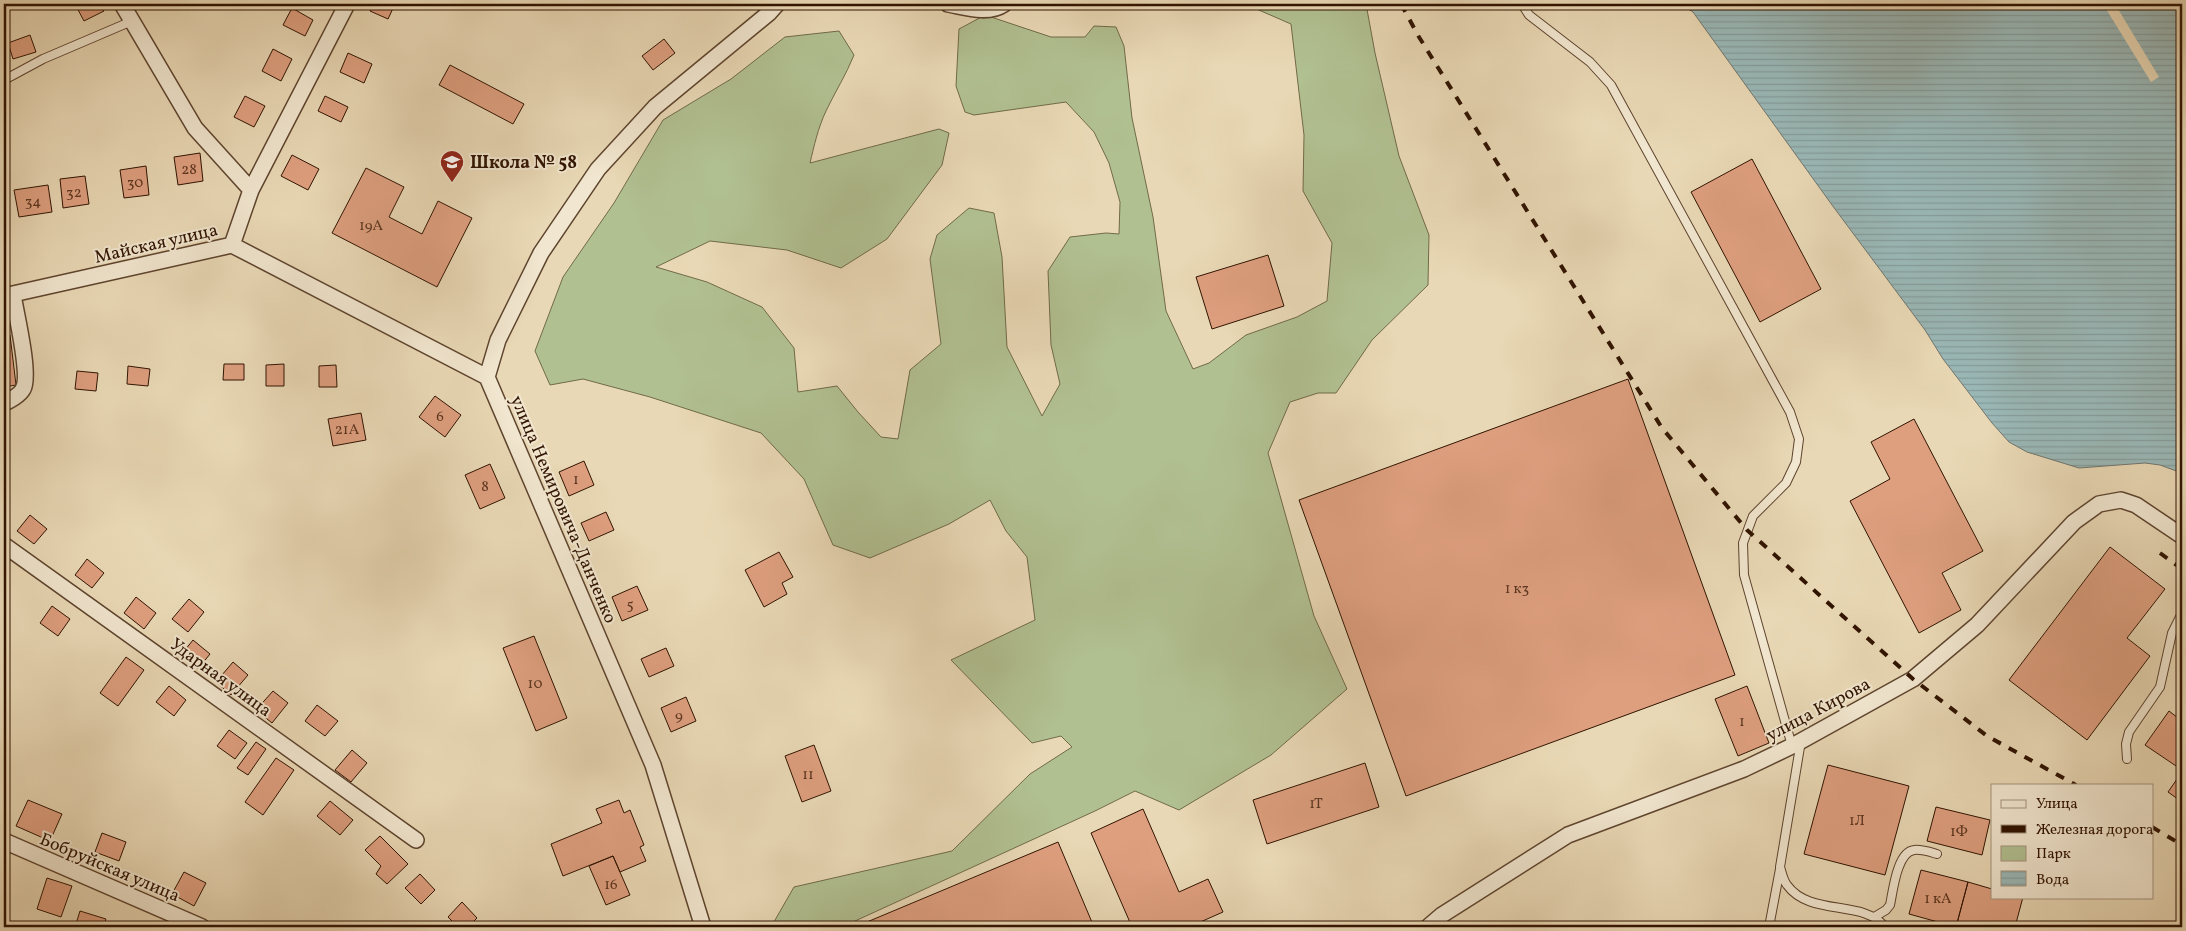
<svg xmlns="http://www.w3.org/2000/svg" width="2186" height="931" viewBox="0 0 2186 931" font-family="Vollkorn,serif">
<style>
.green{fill:#b1c091;stroke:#706a49}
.water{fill:url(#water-rules);stroke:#70766e}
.pier{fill:#e9d8b5}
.building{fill:#de9f7f;stroke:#301301}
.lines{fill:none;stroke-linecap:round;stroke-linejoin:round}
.service-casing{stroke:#5e442e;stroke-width:10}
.minor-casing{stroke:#5e442e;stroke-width:18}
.service{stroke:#f1e6cf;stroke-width:8}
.minor{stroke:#f1e6cf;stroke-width:15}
.rail{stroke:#301301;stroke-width:4;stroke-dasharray:9 9;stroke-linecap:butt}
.labels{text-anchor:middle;stroke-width:4;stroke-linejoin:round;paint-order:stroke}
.number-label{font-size:15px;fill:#5c3620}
.poi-label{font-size:18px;font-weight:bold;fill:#301301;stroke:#f1e6cf;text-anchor:start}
.street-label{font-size:18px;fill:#301301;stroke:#f1e6cf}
</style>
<defs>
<pattern id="water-rules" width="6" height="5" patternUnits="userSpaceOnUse" patternTransform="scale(1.25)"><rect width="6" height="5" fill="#9ab8b7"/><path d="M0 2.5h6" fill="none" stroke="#859d9c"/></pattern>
</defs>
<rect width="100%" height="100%" fill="#e9d8b5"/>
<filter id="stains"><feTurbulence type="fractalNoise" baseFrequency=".004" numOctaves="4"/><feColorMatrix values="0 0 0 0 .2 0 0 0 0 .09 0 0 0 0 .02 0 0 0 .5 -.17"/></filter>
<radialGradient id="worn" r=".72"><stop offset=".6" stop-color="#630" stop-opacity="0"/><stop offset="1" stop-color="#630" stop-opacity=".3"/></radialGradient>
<path class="green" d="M1245,4H1366L1375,53L1399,156L1429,235L1428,285L1372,340L1336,393H1318L1290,402L1268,453L1314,616L1347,689L1271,755L1179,810L1135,791L1095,811L842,927H771L794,887L952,851L1030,774L1072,747L1061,736L1032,743L951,660L1035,620L1027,557L1006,531L990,500L949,524L870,558L833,545L804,479L761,433L650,397L583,379L550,385L535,351L563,277L614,203L663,120L731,79L785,37L839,31L854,55C846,75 835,92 826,111C818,128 814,146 810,163L939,129L949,133L942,165L887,239L841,268L787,250L710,241L656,267L707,282L762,307L794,348L798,392L837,386L858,412L881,437L898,439L910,370L941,344L930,259L937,235L969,208L994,213L1002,257L1007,347L1042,416L1060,384L1051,345L1048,271L1070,237L1106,233L1119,234L1120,202L1109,163L1094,132L1066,102L974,115L965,112L956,86L959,29L985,15L1051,37H1085L1094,26L1116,27L1124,46L1132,118L1153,217L1166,311L1193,369L1209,363L1246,335L1297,317L1327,301L1332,243L1303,191L1304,135L1291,24Z"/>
<path class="water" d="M1680,4H2182V473L2160,465L2145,463L2079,468L2027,452L2009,442L1992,423L1943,359L1925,330L1832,205L1693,12Z"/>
<path class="pier" d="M2103,4H2115L2159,77L2151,82Z"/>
<path class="building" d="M75,4H100L104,11L84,21Z
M373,4H395L388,19L370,11Z
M292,8L313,20L305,36L283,25Z
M30,35L36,52L13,59L8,43Z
M664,39L675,53L653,70L642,56Z
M273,49L292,59L281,81L262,71Z
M348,53L372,64L364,83L340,72Z
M450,65L524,104L513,124L439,85Z
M245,96L265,106L254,127L234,117Z
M325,96L348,107L341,122L318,111Z
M200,153L203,181L178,185L174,157Z
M292,155L319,169L308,190L281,176Z
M1752,159L1821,289L1760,322L1691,192Z
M146,166L149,195L124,198L120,170Z
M366,168L404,187L389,217L422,234L438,201L472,218L437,287L332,233Z
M85,176L89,204L63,208L60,179Z
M48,185L52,212L19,217L14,190Z
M1268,255L1284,306L1212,329L1196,277Z
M10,335L16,385L4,387V336Z
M224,364H244V380H223Z
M284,364V386H266V365Z
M336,365L337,387H319V366Z
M128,366L150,369L148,386L127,384Z
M77,371L98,373L96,391L75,389Z
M1628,379L1735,675L1406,796L1299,500Z
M435,396L461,415L445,437L419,417Z
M361,413L366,440L333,446L328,419Z
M1914,419L1983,551L1942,573L1961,610L1919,633L1850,501L1890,479L1871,442Z
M584,461L594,485L569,496L559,472Z
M490,464L505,498L480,509L465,475Z
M606,512L614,530L589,541L581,523Z
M30,515L47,529L34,544L17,531Z
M2110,547L2165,589L2127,638L2150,656L2087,740L2009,680Z
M779,552L793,577L782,583L787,594L764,607L745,570Z
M87,559L104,573L92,588L75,575Z
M637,586L648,610L622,621L612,597Z
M136,597L156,613L144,629L124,613Z
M189,599L204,612L188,632L172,619Z
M52,606L70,619L58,636L40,623Z
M534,636L567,718L536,731L503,648Z
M193,640L210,654L198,669L181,655Z
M666,648L674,666L649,677L641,659Z
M126,657L144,670L118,706L100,693Z
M233,662L248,675L231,695L216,682Z
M169,686L186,700L174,716L156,702Z
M1747,686L1769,743L1738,756L1715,699Z
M273,691L288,703L272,723L256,710Z
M686,697L696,721L671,732L661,708Z
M317,705L338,721L325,736L305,721Z
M2169,711L2182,721V770L2145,745Z
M229,730L247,743L235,759L217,746Z
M256,742L266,749L248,775L237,768Z
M814,745L831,791L802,802L785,756Z
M352,750L367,763L351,782L335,770Z
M276,758L294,770L263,815L245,802Z
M1365,763L1379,807L1267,844L1253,800Z
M1828,765L1909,786L1885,875L1804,854Z
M2182,772V802L2168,792Z
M28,800L62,814L50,841L16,826Z
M619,800L624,813L630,810L644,845L640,847L646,861L620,872L613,856L563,876L551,844L602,823L596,809Z
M330,801L353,820L340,835L317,816Z
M1936,807L1990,820L1982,855L1927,841Z
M1143,809L1179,892L1208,879L1223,912L1189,927H1132L1091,833Z
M102,833L126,842L119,861L95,852Z
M380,836L408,864L387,884L376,874L381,866L365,850Z
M1058,842L1094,927H855Z
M613,856L630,895L606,905L589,866Z
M1921,870L1968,882L1956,927L1909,914Z
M184,872L206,883L194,906L172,894Z
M420,874L435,890L421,904L405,888Z
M47,878L72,886L61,917L37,909Z
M1968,882L1992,889V897H2023L2015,927H1956Z
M462,902L477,918L468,927H458L448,917Z
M80,911L106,919L103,927H75Z"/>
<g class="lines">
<g class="service-casing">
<path id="service" d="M1522,4L1529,15L1590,62L1611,85L1790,412L1799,439L1796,462L1786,483L1753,516L1743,543L1744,575L1792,746
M4,80L43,59L132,21
M1801,741L1780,867C1782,873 1783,880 1787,885C1810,917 1864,899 1885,927
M2127,759L2126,744L2129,732L2160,687L2172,633L2182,613
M1876,916L1886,910L1890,905C1893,891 1897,852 1914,850C1921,849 1930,852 1937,854
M1769,927L1780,869"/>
</g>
<g class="minor-casing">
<path id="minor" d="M122,4L195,128L251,190
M948,4C965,7 988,15 1004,4
M232,245L487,377L653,765L703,927
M4,296L232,245L251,190L347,4
M487,377L498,340L541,253L598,169L655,107L769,13L777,4
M4,403C9,401 20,395 23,389C31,376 16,313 13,295
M4,545L416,840
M4,841L202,927
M1428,927L1442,915L1568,835L1744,769L1792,746L1913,679L1977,625L2074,522L2099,504L2121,500L2136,505L2182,536"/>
</g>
<use href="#service" class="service"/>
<use href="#minor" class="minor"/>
<path class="rail" d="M1401,4L1419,37L1662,428L1747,530L1913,679L1987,736L2076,785
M2160,553L2182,569
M2152,827L2182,845"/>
</g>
<defs>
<g id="school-pin" transform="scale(1.25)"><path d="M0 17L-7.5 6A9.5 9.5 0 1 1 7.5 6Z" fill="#8f2418" stroke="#f1e6cf"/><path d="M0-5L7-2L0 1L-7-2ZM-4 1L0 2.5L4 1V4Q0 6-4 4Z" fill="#fff"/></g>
</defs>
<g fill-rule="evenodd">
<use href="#school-pin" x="452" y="162"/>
</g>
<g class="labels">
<g class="number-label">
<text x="189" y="174">28</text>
<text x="135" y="187">30</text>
<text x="74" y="197">32</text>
<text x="33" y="206">34</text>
<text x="371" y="230">19А</text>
<text x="440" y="421">6</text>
<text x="347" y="434">21А</text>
<text x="576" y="484">1</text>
<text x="485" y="491">8</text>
<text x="1517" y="593">1 к3</text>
<text x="630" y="609">5</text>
<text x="535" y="688">10</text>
<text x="679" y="720">9</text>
<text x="1742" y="726">1</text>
<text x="808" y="779">11</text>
<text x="1316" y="808">1Т</text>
<text x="1857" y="825">1Л</text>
<text x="1959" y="836">1Ф</text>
<text x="611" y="889">16</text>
<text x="1938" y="903">1 кА</text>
</g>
<g class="poi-label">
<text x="470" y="168">Школа № 58</text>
</g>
<g class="street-label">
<text transform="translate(156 243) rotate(-13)" y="6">Майская улица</text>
<text transform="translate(564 509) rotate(67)" y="6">улица Немировича-Данченко</text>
<text transform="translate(221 677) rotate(36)" y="6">Ударная улица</text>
<text transform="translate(1818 709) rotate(-28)" y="6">улица Кирова</text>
<text transform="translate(110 867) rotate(23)" y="6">Бобруйская улица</text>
</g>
</g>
<rect width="2186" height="931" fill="none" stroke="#e9d8b5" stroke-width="20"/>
<rect x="5" y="5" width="2176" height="921" fill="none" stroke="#301301" stroke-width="2.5"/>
<rect x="10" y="10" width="2166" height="911" fill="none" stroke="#301301"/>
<rect x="1991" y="784" width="162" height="115" fill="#f1e6cf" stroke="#a4927d"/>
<rect x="2001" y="800" width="25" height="8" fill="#f1e6cf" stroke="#a4927d"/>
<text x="2036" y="808" font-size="15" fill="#301301">Улица</text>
<rect x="2001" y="825" width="25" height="8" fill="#301301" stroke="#a4927d"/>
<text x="2036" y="834" font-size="15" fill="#301301">Железная дорога</text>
<rect x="2001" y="846" width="25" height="15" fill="#b1c091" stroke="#a4927d"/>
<text x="2036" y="858" font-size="15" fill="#301301">Парк</text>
<rect x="2001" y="871" width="25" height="15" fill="url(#water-rules)" stroke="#a4927d"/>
<text x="2036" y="884" font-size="15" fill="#301301">Вода</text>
<rect width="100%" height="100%" filter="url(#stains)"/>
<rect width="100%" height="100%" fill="url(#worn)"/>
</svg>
